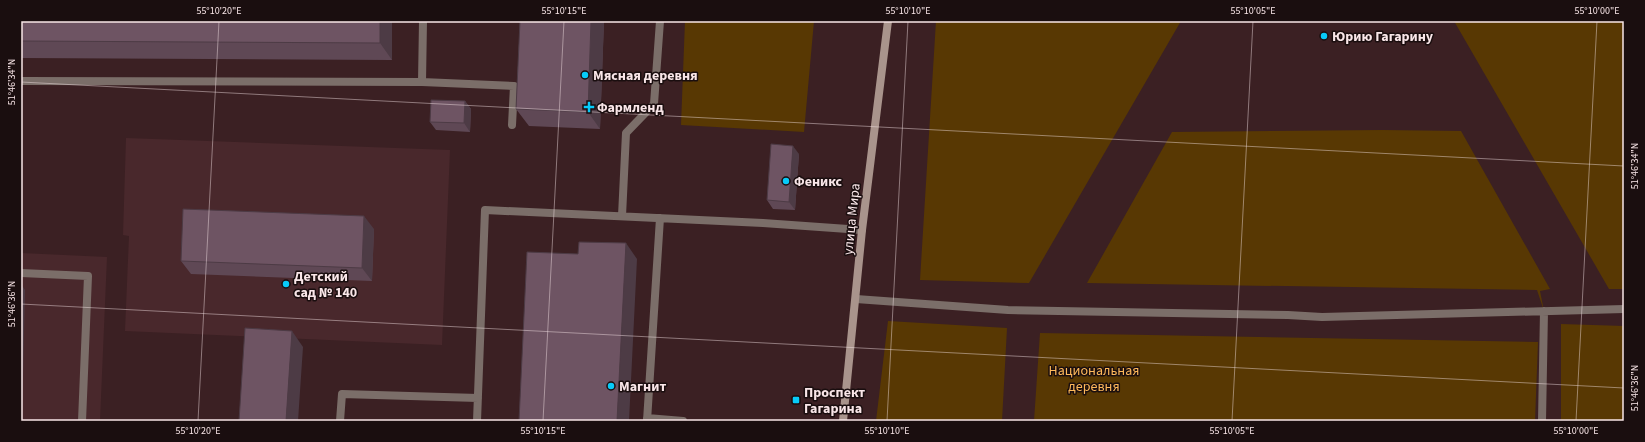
<svg xmlns="http://www.w3.org/2000/svg" width="1645" height="442" viewBox="0 0 1645 442" font-family="'Source Sans 3',sans-serif">
<style>
.built{fill:#49282c}
.green{fill:#583803}
.lines{fill:none;stroke-linecap:round;stroke-linejoin:round}
.service{stroke:#7b6e69;stroke-width:8}
.secondary{stroke:#a9948c;stroke-width:8}
.wall{fill:#5f4855}
.shaded-wall{fill:#4d3b45}
.building{fill:#6e5463;stroke:#4d3b45}
.ticks{fill:none;stroke:#f9e6e8;stroke-width:1;stroke-opacity:0.45}
.poi-dot{fill:#07cbf9;stroke:#1a0e0f;stroke-width:1.5}
.labels{text-anchor:middle;stroke-width:3;stroke-linejoin:round;paint-order:stroke}
.poi-label{font-size:14px;font-weight:bold;fill:#f9e6e8;stroke:#1a0e0f;text-anchor:start}
.street-label{font-size:14px;fill:#f9e6e8;stroke:#1a0e0f}
.park-label{font-size:14px;fill:#ffb95b;stroke:#1a0e0f}
.neatline{fill:none;stroke:#f9e6e8;stroke-width:1.5}
.ticks-label{font-size:10px;text-anchor:middle;fill:#f9e6e8}
</style>
<rect width="100%" height="100%" fill="#3b2023"/>
<path class="built" d="M126,138L450,150L442,345L125,331L129,236L123,235Z
M21,253L107,257L100,421H21Z"/>
<path class="green" d="M685,21H814L804,132L681,125Z
M936,21H1181L1029,283L920,280Z
M1454,21H1624V289H1609Z
M1382,130L1461,131L1550,289L1540,291L1544,311L1537,290L1087,283L1172,132Z
M888,321L1007,328L1002,421H876Z
M1561,324L1624,326V421H1561Z
M1040,333L1538,342L1535,421H1034Z"/>
<g class="lines">
<path class="service" d="M21,81L422,82L423,21
M422,82L514,86L512,125
M622,216L626,133L654,104L660,21
M21,273L88,276L82,421
M856,299L1008,310L1288,315L1322,317L1624,309
M647,418L683,421
M340,421L342,394L478,398
M477,421L485,210L763,223L862,230
M647,421L660,218
M1542,421L1544,311"/>
<path class="secondary" d="M843,421L862,230L888,21"/>
</g>
<path class="wall" d="M21,21H392V60L21,58Z
M520,21H604L600,129L529,126L516,109Z
M465,101L471,109L470,132L436,130L430,122Z
M799,154L795,210L773,209L767,200Z
M374,229L372,281L191,274L181,261Z"/>
<path class="shaded-wall" d="M380,21H392V60L380,43Z
M591,21H604L600,129L588,112Z
M465,101L471,109L470,132L464,123Z
M793,146L799,154L795,210L789,202Z
M364,216L374,229L372,281L362,268Z
M626,243L637,259L629,421H617Z
M21,284L25,290L22,421H21Z
M292,331L303,347L298,421H286Z"/>
<path class="building" d="M21,21H380V43L21,41Z
M520,21H591L588,112L516,109Z
M431,100L465,101L464,123L430,122Z
M771,144L793,146L789,202L767,200Z
M183,209L364,216L362,268L181,261Z
M579,242L626,243L617,421H519L527,252L578,254Z
M245,328L292,331L286,421H239Z"/>
<path class="ticks" d="M21,82L1624,166M21,304L1624,388M198,421L219,21M543,421L564,21M887,421L908,21M1232,421L1253,21M1576,421L1597,21"/>
<g class="poi-dot">
<circle cx="1324" cy="36" r="4"/>
<circle cx="585" cy="75" r="4"/>
<path d="M587 101h4v4h4v4h-4v4h-4v-4h-4v-4h4z"/>
<circle cx="786" cy="181" r="4"/>
<circle cx="286" cy="284" r="4"/>
<circle cx="611" cy="386" r="4"/>
<rect x="792" y="396" width="8" height="8" rx="2"/>
</g>
<g class="labels">
<g class="poi-label">
<text x="1332" y="41">Юрию Гагарину</text>
<text x="593" y="80">Мясная деревня</text>
<text x="597" y="112">Фармленд</text>
<text x="794" y="186">Феникс</text>
<text x="294" y="281">Детский<tspan x="294" dy="16">сад № 140</tspan></text>
<text x="619" y="391">Магнит</text>
<text x="804" y="397">Проспект<tspan x="804" dy="16">Гагарина</tspan></text>
</g>
<g class="street-label">
<text transform="translate(851 219) rotate(-84)" y="5">улица Мира</text>
</g>
<g class="park-label">
<text x="1094" y="375">Национальная<tspan x="1094" dy="16">деревня</tspan></text>
</g>
</g>
<rect width="1645" height="442" fill="none" stroke="#1a0e0f" stroke-width="44"/>
<rect x="22" y="22" width="1601" height="398" class="neatline"/>
<g class="ticks-label">
<text x="219" y="14">55°10'20"E</text>
<text x="564" y="14">55°10'15"E</text>
<text x="908" y="14">55°10'10"E</text>
<text x="1253" y="14">55°10'05"E</text>
<text x="1597" y="14">55°10'00"E</text>
<text transform="translate(11 82) rotate(-90)" y="4">51°46'34"N</text>
<text transform="translate(1634 166) rotate(-90)" y="4">51°46'34"N</text>
<text transform="translate(11 304) rotate(-90)" y="4">51°46'36"N</text>
<text transform="translate(1634 388) rotate(-90)" y="4">51°46'36"N</text>
<text x="198" y="434">55°10'20"E</text>
<text x="543" y="434">55°10'15"E</text>
<text x="887" y="434">55°10'10"E</text>
<text x="1232" y="434">55°10'05"E</text>
<text x="1576" y="434">55°10'00"E</text>
</g>
</svg>
